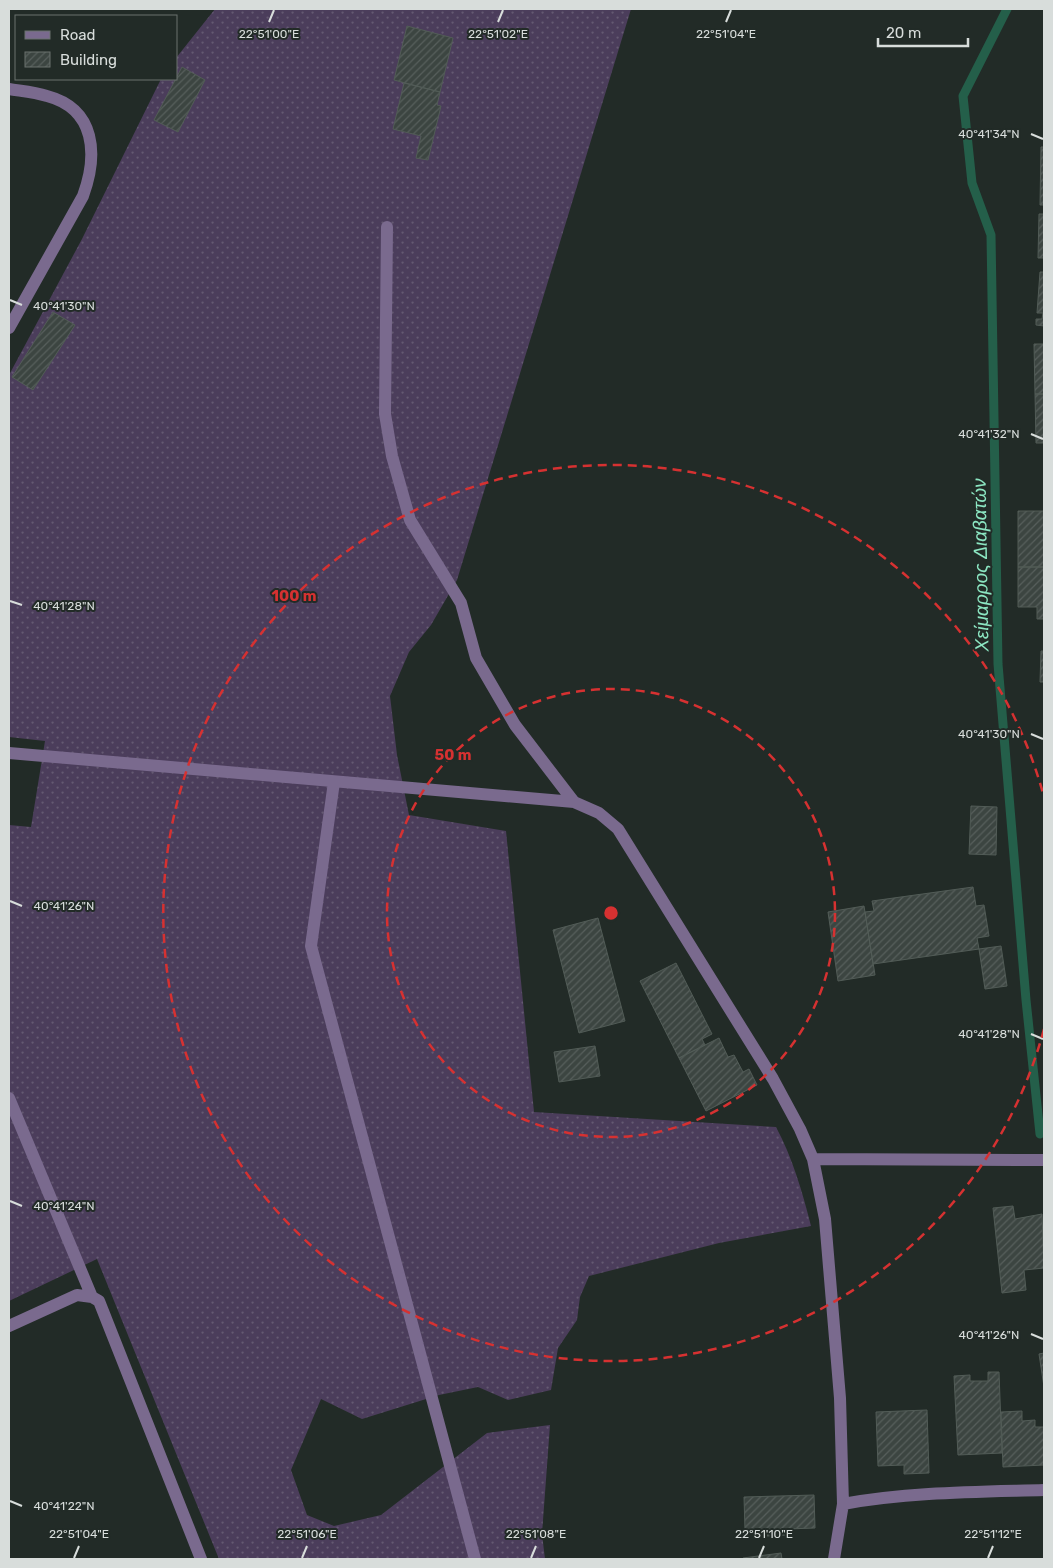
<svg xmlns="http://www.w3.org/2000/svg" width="1053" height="1568" viewBox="0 0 1053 1568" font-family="Rubik,sans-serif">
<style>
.grass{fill:url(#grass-dots)}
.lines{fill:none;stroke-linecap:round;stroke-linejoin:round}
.stream{stroke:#245f4a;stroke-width:9}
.building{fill:url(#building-hatch);stroke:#525c57}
.minor{stroke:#7a6a8e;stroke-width:12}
.ticks{fill:none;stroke:#d8dddb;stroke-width:2}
.ring{fill:none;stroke:#d63131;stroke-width:2.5;stroke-dasharray:9 6}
.labels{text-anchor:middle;stroke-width:4;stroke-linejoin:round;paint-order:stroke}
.water-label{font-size:19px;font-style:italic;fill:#8ce6c2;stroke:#222b27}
.ticks-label{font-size:12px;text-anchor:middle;fill:#d8dddb;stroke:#222b27;stroke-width:4;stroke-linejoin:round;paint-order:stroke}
.centre{fill:#d63131;stroke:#222b27;stroke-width:2.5}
.ring-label{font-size:15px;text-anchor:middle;font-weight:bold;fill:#d63131;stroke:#222b27;stroke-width:4;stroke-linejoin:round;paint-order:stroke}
</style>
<defs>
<pattern id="grass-dots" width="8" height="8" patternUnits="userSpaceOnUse" patternTransform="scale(1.25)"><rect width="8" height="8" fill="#4b3d5b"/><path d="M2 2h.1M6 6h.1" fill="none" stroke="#645972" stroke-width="1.8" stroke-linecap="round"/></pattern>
<pattern id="building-hatch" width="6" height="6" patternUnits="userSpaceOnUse" patternTransform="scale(1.25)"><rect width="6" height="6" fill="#3c4541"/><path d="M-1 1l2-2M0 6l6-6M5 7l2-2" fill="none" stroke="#575f5c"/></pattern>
</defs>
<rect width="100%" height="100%" fill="#222b27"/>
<path class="grass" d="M215,9H631L457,580L431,625L409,652L390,696L397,755L409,815L506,831L534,1112L776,1127C793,1159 802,1191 811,1226L719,1243L589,1276L580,1297L577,1320L558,1348L551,1390L508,1400L478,1387L439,1395L362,1419L321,1399L291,1470L307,1515L334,1526L381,1515L487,1433L550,1425L542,1534L545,1559H219L97,1259L9,1301V825L31,827L45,741L9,737V375L82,239L161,79H176V58Z"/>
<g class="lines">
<path class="stream" d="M1007,9L963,96L972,183L991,235L998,664L1026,1000L1040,1134"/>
</g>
<path class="building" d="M407,26L453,38L440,92L394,80Z
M182,67L205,80L178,132L154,120Z
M404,83L440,92L437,105L441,106L428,160L416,158L421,136L393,129Z
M1041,147H1044V205H1040Z
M1039,214H1044V258H1038Z
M1040,272H1044V326L1036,325V319H1042L1043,313H1037Z
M53,312L75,325L33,390L12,377Z
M1034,344H1044V394H1035Z
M1035,394H1044V443H1036Z
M1018,511H1044V567H1018Z
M1018,567H1044V619H1037V607H1018Z
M1041,651H1044V682H1040Z
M971,806L997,807L996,855L969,854Z
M973,887L976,906L984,905L989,936L977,938L979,949L873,964L865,912L874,911L872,901Z
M864,906L875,975L838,981L828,912Z
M598,918L625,1021L579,1033L553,930Z
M1001,946L1007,986L985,989L979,949Z
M676,963L712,1034L702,1039L705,1045L679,1058L640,981Z
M719,1038L728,1057L734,1055L743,1072L749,1069L757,1085L706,1111L679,1058Z
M595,1046L600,1076L559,1082L554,1052Z
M1013,1206L1015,1219L1042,1214L1044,1268L1024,1270L1026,1290L1002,1293L993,1208Z
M1044,1353V1387L1039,1354Z
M988,1372H999L1002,1453L958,1455L954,1376L970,1375V1381H988Z
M927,1410L929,1473L904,1474V1465L878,1466L876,1412Z
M1022,1411V1421L1035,1420V1427H1044V1465L1003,1467L1001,1412Z
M814,1495L815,1528L787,1529V1535L767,1536V1530H745L744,1497Z
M781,1553L782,1559H743V1558Z"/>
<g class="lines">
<path class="minor" d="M9,89C21,91 34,92 47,96C96,109 98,155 83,196L9,328
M387,227L385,414L392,456L410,520L461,603L476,658L515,725L574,802
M9,753L574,802L599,813L618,829L773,1079L800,1129L813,1159L825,1219L840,1398L843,1504L834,1559
M334,782L311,946L475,1559
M9,1098L92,1297
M813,1159L1044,1160
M9,1326L77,1295L92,1297L99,1301L201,1559
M843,1504C909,1492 977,1492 1044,1490"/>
</g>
<path class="ticks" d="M269,22L274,10M498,22L503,10M726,22L731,10M1031,134L1043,139M10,300L22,305M1031,434L1043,439M10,601L22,605M1031,734L1043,739M10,901L22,906M1031,1034L1043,1039M10,1201L22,1206M1031,1334L1043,1339M10,1501L22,1506M74,1558L79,1546M302,1558L307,1546M531,1558L536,1546M759,1558L764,1546M988,1558L993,1546"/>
<g class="ring">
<circle cx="611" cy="913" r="224"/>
<path d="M1044 1029A448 448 0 1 1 1044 797"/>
</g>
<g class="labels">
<g class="water-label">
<text transform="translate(980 565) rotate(-91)" y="7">Χείμαρρος Διαβατών</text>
</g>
</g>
<g class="ticks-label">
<text x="269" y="38">22°51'00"E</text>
<text x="498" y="38">22°51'02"E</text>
<text x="726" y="38">22°51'04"E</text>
<text x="989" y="138">40°41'34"N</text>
<text x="64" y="310">40°41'30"N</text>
<text x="989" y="438">40°41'32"N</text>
<text x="64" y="610">40°41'28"N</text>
<text x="989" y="738">40°41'30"N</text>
<text x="64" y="910">40°41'26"N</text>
<text x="989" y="1038">40°41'28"N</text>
<text x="64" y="1210">40°41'24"N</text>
<text x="989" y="1339">40°41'26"N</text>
<text x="64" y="1510">40°41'22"N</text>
<text x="79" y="1538">22°51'04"E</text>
<text x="307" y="1538">22°51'06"E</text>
<text x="536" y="1538">22°51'08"E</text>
<text x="764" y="1538">22°51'10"E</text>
<text x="993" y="1538">22°51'12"E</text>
</g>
<circle cx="611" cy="913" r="8" class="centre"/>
<g class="ring-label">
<text x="294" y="601">100 m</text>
<text x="453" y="760">50 m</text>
</g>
<rect width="1053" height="1568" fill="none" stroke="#d8dddb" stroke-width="20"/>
<rect x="15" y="15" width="162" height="65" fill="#222b27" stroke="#6b726f"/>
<rect x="25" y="31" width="25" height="8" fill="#7a6a8e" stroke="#6b726f"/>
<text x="60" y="40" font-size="15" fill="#d8dddb">Road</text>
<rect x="25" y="52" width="25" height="15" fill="url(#building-hatch)" stroke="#6b726f"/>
<text x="60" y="65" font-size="15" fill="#d8dddb">Building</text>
<path d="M878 38v8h90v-8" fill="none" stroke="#d8dddb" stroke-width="2.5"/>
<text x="886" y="38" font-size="15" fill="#d8dddb" stroke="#222b27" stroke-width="4" paint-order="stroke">20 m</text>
</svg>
